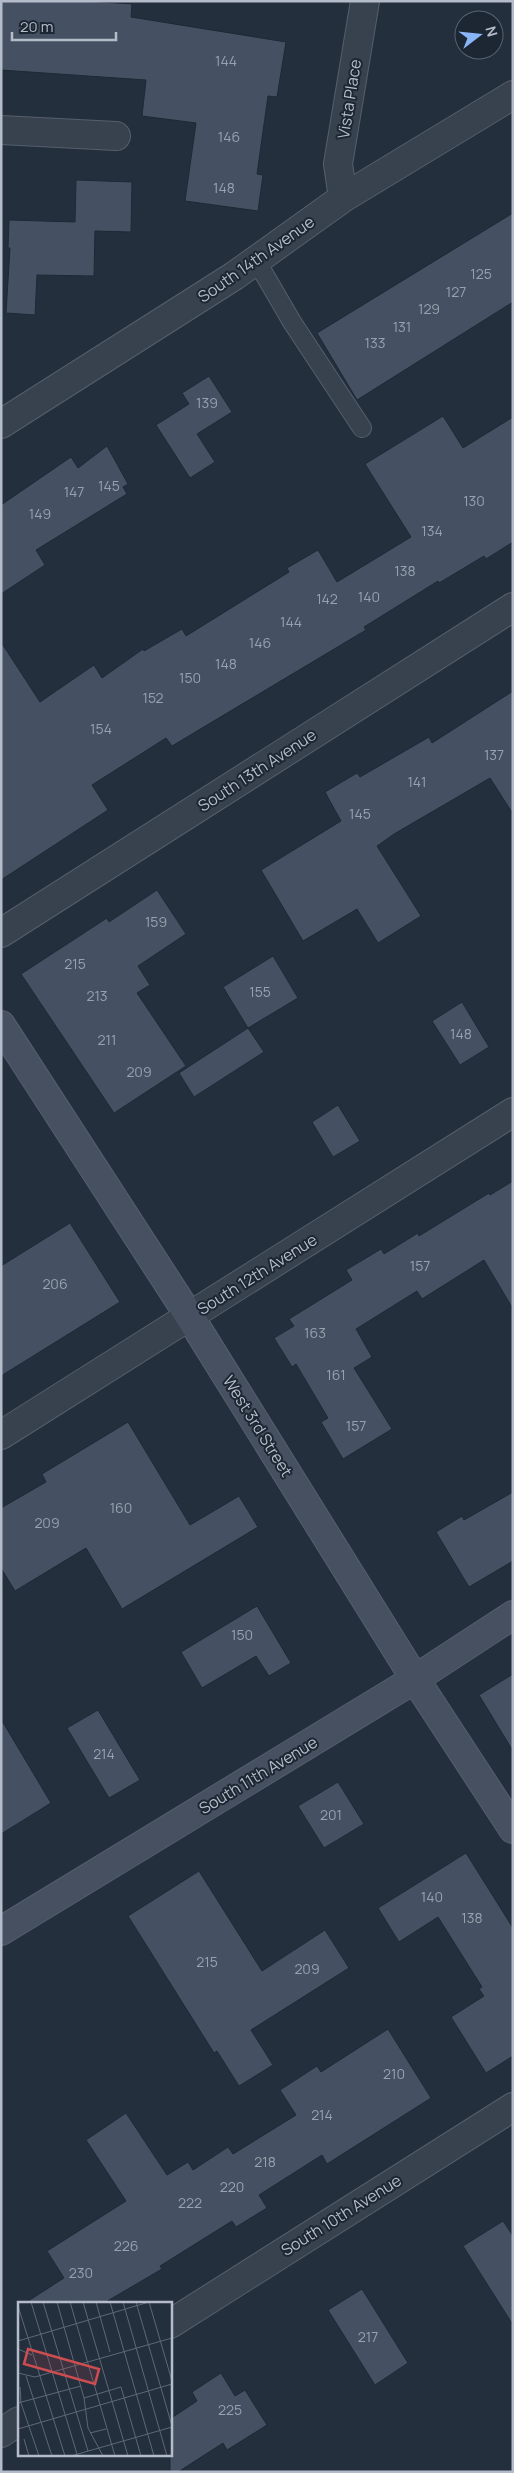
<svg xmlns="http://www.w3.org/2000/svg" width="514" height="2473" viewBox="0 0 514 2473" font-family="Manrope,sans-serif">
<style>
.building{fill:#455162;stroke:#1f2835}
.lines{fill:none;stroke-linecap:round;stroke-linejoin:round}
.lane-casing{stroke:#565f6c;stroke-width:20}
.street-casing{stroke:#565f6c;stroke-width:30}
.secondary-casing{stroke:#565f6c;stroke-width:30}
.lane{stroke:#38414e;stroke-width:18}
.street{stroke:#38414e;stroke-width:28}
.secondary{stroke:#465061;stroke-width:28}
.labels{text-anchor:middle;stroke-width:4;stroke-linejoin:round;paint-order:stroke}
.number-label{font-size:14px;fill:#98a1af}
.street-label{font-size:16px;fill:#b4bcc9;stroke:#1d2633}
.inset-road{fill:none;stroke:#5e6776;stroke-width:1}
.view{fill:#ce4d50;fill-opacity:0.15;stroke:#ce4d50;stroke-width:2.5}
.inset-edge{fill:none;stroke:#b4bcc9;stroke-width:2.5}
</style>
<rect width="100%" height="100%" fill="#242f3e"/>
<path class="building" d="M1,1H87L132,4L131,17L286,42L277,97L268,96L257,174L263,175L258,211L185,201L196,123L142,116L146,80L1,70Z
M76,180L132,182L131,232L95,231L94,276L37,275L35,315L6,313L10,248H8L9,220L75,222Z
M513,213V302L357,400L317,333Z
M209,376L232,412L197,434L215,462L190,478L156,425L189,404L182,393Z
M443,416L463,448L513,417V542L486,559L484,556L439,583L438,581L364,627L366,630L172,746L166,738L92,785L108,810L1,880V642L40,702L94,665L102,678L143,649L144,651L182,629L186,636L289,572L287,568L318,550L337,582L411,537L365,464Z
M107,446L128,484L123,487L127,494L36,550L45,565L1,594V505L71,457L78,468Z
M513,691V814L490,778L394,834L377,846L421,916L378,943L357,909L303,941L261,870L341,821L325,792L357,773L360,777L429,737L432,743Z
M157,890L186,934L138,966L150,985L137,993L186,1066L114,1113L21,974L107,918L109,922Z
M273,956L298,998L248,1028L223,987Z
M462,1002L489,1047L460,1065L432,1021Z
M248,1028L264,1052L194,1097L179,1073Z
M338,1105L360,1141L333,1157L312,1122Z
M513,1181V1309L484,1260L422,1299L417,1291L356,1329L372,1357L354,1368L392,1429L343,1459L321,1422L328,1418L296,1364L292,1367L274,1338L294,1326L289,1319L352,1280L346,1270L381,1249L384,1254L418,1233L419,1236L489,1193L490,1195Z
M70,1223L120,1302L1,1376V1266Z
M128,1422L190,1525L239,1496L258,1527L122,1609L86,1548L15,1591L1,1568V1508L46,1482L42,1474Z
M513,1492V1561L469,1587L436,1532L462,1516L464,1520Z
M257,1606L291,1663L269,1676L256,1656L202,1688L181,1652Z
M513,1674V1751L479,1695Z
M98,1710L140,1780L109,1798L67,1728Z
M1,1719L51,1803L1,1834Z
M338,1782L364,1824L324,1848L298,1806Z
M466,1853L513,1928V2056L486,2073L451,2017L484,1996L479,1989L482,1987L438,1917L399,1942L378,1908Z
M199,1871L262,1971L325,1930L349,1968L251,2030L273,2065L239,2086L217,2051L214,2053L128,1916Z
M388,2029L431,2098L327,2164L322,2155L259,2195L267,2208L236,2227L232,2221L160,2266L162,2269L104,2303H25L64,2278L47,2251L126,2201L86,2140L126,2113L167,2175L188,2162L193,2170L228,2147L233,2154L296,2115L280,2090L317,2066L321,2072Z
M503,2221L513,2236V2325L463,2246Z
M362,2289L408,2363L375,2385L328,2310Z
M221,2373L235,2396L245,2390L267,2425L227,2450L223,2443L178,2472H170V2419L197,2401L192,2392Z"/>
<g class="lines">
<g class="lane-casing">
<path id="lane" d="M256,260L292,322L362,428"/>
</g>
<g class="street-casing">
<path id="street" d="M1,130L116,136
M343,198L338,164L365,1
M1,424L234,276L343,198L513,95
M1,933L513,607
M1,1435L513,1112
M170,2324L513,2107
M1,2433L19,2421"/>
</g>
<g class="secondary-casing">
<path id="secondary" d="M1,1025L190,1317L415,1679L513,1829
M1,1931L415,1679L513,1615"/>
</g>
<use href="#lane" class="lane"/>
<use href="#street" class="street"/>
<use href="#secondary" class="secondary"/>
</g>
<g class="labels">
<g class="number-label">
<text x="226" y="66">144</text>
<text x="229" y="142">146</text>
<text x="224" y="193">148</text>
<text x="481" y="279">125</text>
<text x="456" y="297">127</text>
<text x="429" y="314">129</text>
<text x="402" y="332">131</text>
<text x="375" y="348">133</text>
<text x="207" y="408">139</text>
<text x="109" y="491">145</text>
<text x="74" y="497">147</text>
<text x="474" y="506">130</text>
<text x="40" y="519">149</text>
<text x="432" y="536">134</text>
<text x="405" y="576">138</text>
<text x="369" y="602">140</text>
<text x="327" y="604">142</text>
<text x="291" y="627">144</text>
<text x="260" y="648">146</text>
<text x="226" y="669">148</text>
<text x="190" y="683">150</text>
<text x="153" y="703">152</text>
<text x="101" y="734">154</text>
<text x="494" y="760">137</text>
<text x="417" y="787">141</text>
<text x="360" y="819">145</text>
<text x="156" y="927">159</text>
<text x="75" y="969">215</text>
<text x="260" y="997">155</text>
<text x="97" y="1001">213</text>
<text x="461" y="1039">148</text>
<text x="107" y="1045">211</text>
<text x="139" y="1077">209</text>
<text x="420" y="1271">157</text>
<text x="55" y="1289">206</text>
<text x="315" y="1338">163</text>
<text x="336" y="1380">161</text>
<text x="356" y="1431">157</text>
<text x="121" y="1513">160</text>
<text x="47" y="1528">209</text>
<text x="242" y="1640">150</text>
<text x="104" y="1759">214</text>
<text x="331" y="1820">201</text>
<text x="432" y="1902">140</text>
<text x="472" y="1923">138</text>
<text x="207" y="1967">215</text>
<text x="307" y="1974">209</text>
<text x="394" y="2079">210</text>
<text x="322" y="2120">214</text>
<text x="265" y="2167">218</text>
<text x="232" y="2192">220</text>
<text x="190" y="2208">222</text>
<text x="126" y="2251">226</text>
<text x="81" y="2278">230</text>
<text x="368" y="2342">217</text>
<text x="230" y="2415">225</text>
</g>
<g class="street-label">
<text transform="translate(349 99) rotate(-81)" y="6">Vista Place</text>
<text transform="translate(256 259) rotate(-35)" y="6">South 14th Avenue</text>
<text transform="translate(257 770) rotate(-33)" y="6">South 13th Avenue</text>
<text transform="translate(257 1274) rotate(-32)" y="6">South 12th Avenue</text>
<text transform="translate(258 1426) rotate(58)" y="6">West 3rd Street</text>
<text transform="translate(258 1775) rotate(-31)" y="6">South 11th Avenue</text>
<text transform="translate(341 2215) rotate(-32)" y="6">South 10th Avenue</text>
</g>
</g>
<g transform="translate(18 2302)">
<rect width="154" height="154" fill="#242f3e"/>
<path class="inset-road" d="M13,0L59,152M25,0L70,149M39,0L66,96L70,126L85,154M52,0L97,154M65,0L110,154M78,0L92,50M92,0L136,154M105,0L149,154M118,0L154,124M131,0L154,79M0,4L47,154M0,39L131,0M0,47L14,53M0,71L17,75L154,36M8,74L34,154M2,85L3,101L21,154M66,96L103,85L123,154M0,101L63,84M0,127L154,82M72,131L88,127M6,137L11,154M53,154L154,125"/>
<path class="view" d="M10,47L81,67L77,82L6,62Z"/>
<rect width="154" height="154" class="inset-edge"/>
</g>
<rect width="514" height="2473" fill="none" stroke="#b4bcc9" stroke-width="5"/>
<g transform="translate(479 35) rotate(74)"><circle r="24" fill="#1d2633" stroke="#59626f"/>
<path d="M0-4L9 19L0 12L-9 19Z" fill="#8ab4f8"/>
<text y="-8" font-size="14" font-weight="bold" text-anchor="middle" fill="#b4bcc9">N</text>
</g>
<path d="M12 32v8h104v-8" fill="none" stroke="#b4bcc9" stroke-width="2.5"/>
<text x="20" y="32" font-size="15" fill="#b4bcc9" stroke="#1d2633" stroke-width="4" paint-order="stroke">20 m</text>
</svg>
